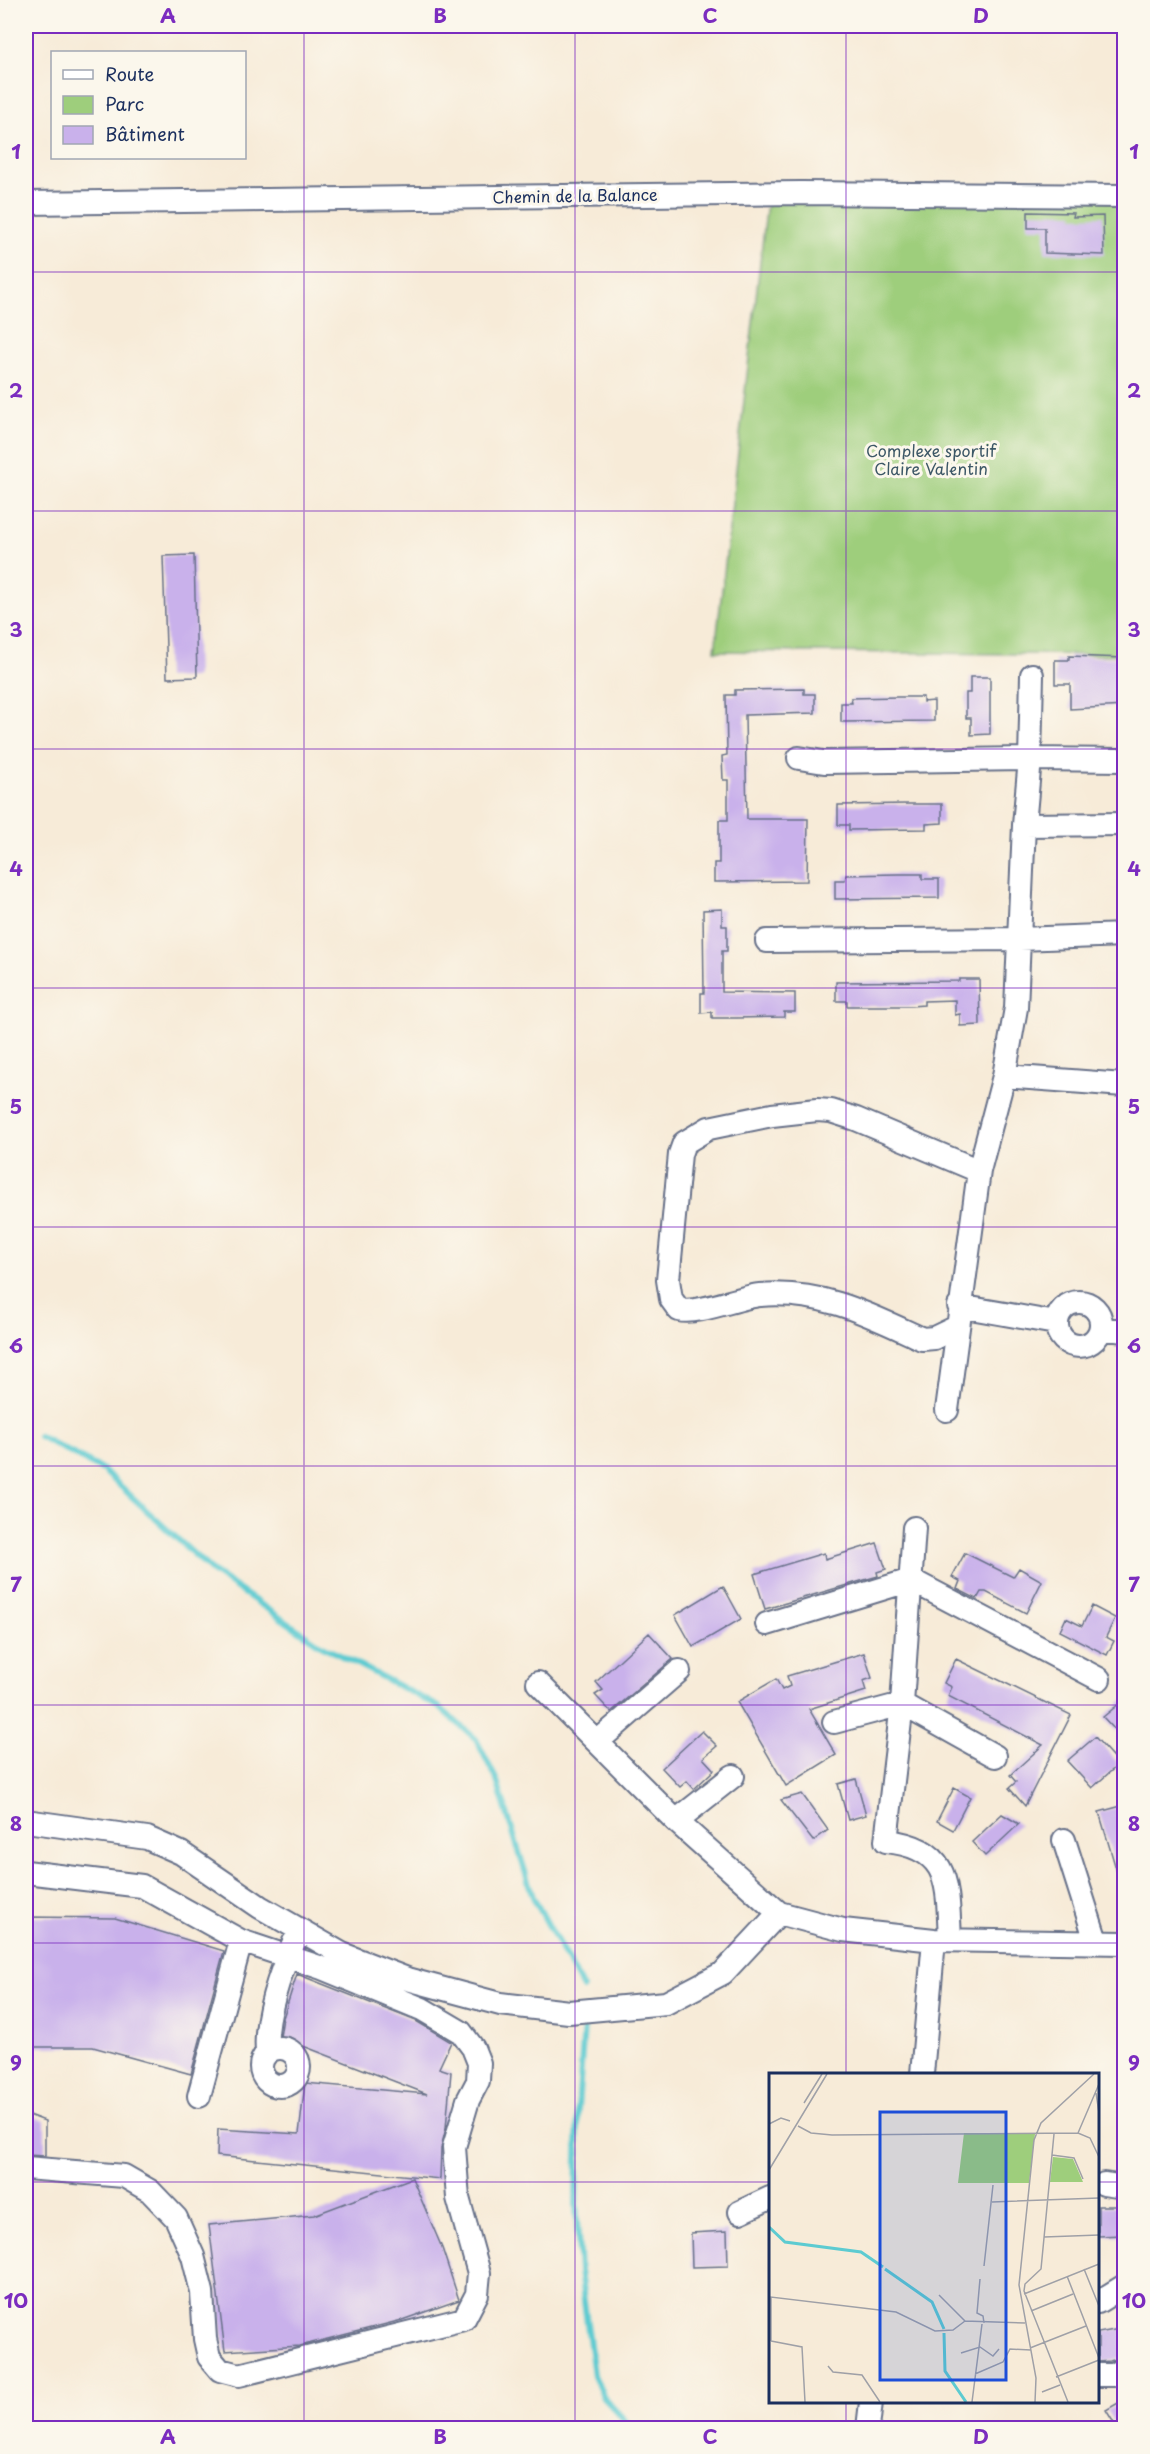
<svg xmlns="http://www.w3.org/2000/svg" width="1150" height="2454" viewBox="0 0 1150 2454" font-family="'Playpen Sans',sans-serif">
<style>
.green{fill:#9ece7c;stroke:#5c7e6d;stroke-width:1.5}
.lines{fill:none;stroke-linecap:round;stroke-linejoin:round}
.stream{stroke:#5dcbd1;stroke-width:6}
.building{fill:#c9b1eb}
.minor-casing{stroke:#687189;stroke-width:26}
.minor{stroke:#fff;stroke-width:22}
.grid{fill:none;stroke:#7b2cbf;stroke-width:1.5;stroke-opacity:0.55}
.labels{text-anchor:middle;stroke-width:6;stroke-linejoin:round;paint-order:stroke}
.street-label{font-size:16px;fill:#1b2f5e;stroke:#fbf7ec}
.park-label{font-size:16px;fill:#3c5766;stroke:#fbf7ec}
.inset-river{fill:none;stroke:#5dcbd1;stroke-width:3}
.inset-road{fill:none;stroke:#9fa0a7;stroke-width:1.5}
.view{fill:#1d4ed8;fill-opacity:0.15;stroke:#1d4ed8;stroke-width:3}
.inset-edge{fill:none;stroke:#1b2f5e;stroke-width:3}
.neatline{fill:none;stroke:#7b2cbf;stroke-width:2}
.grid-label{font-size:20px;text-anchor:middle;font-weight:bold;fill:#7b2cbf}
</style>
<rect width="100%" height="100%" fill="#fbf7ec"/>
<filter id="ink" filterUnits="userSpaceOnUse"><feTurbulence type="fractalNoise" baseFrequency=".0167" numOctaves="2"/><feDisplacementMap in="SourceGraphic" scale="12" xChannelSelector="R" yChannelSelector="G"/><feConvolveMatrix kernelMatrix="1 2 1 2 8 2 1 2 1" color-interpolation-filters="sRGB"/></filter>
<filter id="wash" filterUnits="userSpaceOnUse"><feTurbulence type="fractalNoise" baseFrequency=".008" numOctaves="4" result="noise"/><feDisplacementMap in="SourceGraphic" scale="24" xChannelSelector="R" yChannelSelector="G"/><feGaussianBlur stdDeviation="1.35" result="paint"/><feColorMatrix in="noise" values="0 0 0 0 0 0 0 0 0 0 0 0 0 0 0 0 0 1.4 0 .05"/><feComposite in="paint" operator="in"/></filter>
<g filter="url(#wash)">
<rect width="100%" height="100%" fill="#f7ebd8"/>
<path class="green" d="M768,194L1124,196V655L715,651Z"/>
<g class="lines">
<path class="stream" d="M39,1436L103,1470L213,1572L319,1644L439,1707L476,1739L497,1781L533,1897L583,1988
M584,2026L578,2108L576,2204L580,2271L594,2375L604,2398L632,2428"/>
</g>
<g id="blocks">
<path class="building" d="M1028,212L1074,213L1073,217L1103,216L1104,255L1045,253V228H1028Z
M194,555L197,677L167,678L163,556Z
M1069,656L1125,658V706L1070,709V684H1055V660H1069Z
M970,677H990V734L971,735V718H966V693H970Z
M804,689V694H815V713L745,715L747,819H808L807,881L714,882V863H719V820H728V780H723L722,756L727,755L726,695H735V690Z
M898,697H923V702L934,701V721L841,722V703H852L851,698Z
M909,804H942V823L926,824V829L849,830V825H838V805Z
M898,874H922V879H939V898L835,899V880H845L846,875Z
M722,909V926H727V951H722V992L795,993V1012H784V1017L737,1018H712V1012L701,1013V993H704L703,910Z
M959,979H979L980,1025L960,1026V1014L955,1015V1000L924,1001V1005L911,1006H847V1001H836V982L959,981Z
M877,1543L886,1569L877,1572L878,1576L765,1609L754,1574L824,1553L825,1559Z
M965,1553L1013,1577L1019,1568L1042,1581L1026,1613L986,1592H981L977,1599L957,1589L960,1581L952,1577Z
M723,1586L741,1619L693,1647L675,1615Z
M1092,1606L1115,1618L1106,1637L1114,1641L1107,1655L1060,1631L1066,1618L1082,1626Z
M649,1633L673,1659L611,1712L595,1695L603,1690L596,1682Z
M864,1653L872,1678L863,1681L866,1691L809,1709L836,1755L786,1786L737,1702L776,1679L782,1690L790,1686L787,1676Z
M956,1659L1071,1715L1025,1806L1009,1788L1016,1782L1010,1775L1043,1745L948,1696L952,1687L944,1683Z
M1125,1699V1723L1116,1731L1103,1717Z
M702,1731L717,1746L703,1758L714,1770L694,1789L687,1781L680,1787L662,1768Z
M1095,1737L1119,1764L1092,1788L1067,1761Z
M856,1779L866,1815L848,1820L838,1784Z
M954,1788L970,1797L953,1830L937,1821Z
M802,1794L828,1830L813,1841L781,1800Z
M1125,1805V1881L1120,1882L1099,1812Z
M1002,1814L1019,1824L985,1856L972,1842Z
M26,1917L115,1918L224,1951L191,2074L93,2047H26Z
M297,1974L416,2021L451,2042L439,2068L451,2072L446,2128L441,2148L440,2179L217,2156L218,2129L299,2134L305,2083L427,2094L280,2037L283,2018Z
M26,2114L45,2121V2156L26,2155Z
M412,2178L442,2248L459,2300L402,2320L300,2346L225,2351L209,2225L314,2215Z
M1098,2206H1125V2235L1098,2236Z
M727,2231L728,2266L692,2267L691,2233Z
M1125,2328V2356L1110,2361L1098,2362V2333Z
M1125,2399V2428H1117L1106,2410Z"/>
</g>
</g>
<g filter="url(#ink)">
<use href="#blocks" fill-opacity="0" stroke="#687189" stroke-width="1.5"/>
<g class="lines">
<g class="minor-casing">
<path id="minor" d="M26,203L801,193L1124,196
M799,758L824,762L1030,759L1124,760
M1024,825L1124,824
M767,941L1020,939L1124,935
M1004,1076L1124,1085
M1057 1324a22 22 0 1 1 44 0a22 22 0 1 1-44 0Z
M959,1306L1056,1323
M957,1327L934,1338L922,1339C868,1314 822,1290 760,1295C738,1297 698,1315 679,1310L671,1299L668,1280L680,1154L684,1143L709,1128L772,1115L817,1110L831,1111L856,1119L979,1171
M1101,1328L1124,1331
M947,1410L979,1171L1004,1076L1016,1008L1024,825L1030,759L1032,675
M914,1528L902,1704L886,1841C952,1848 947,1885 950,1939
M767,1624L911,1580L1099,1679
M538,1683L676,1821L779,1913L843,1930L934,1940L1124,1943
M834,1722L902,1704L995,1756
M597,1742L679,1671
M26,1821L147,1838L181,1853L260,1907L342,1954L407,1979L500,2004L569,2012L666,2003L723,1973L779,1913
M676,1821L733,1776
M1064,1840L1096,1941
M26,1872L142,1886L241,1941L322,1968L422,2009L461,2032L473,2048L479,2063L478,2081L468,2100L454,2147L458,2198L479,2273L477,2294L464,2319L239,2375L220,2370L209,2357L205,2339L202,2292L193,2256L176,2218L150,2191L124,2176L26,2168
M261 2067a19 19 0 1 1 38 0a19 19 0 1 1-38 0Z
M267,2051C264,2019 280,1972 294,1942
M922,2074L934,1940
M199,2096L241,1941
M1104,2184L1124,2187
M740,2212L770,2198
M1098,2302L1124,2286
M1098,2375H1114L1124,2369
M868,2428L871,2402"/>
</g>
<use href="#minor" class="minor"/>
</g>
</g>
<path class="grid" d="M304,26V2428M575,26V2428M846,26V2074M26,272H1124M26,511H1124M26,749H1124M26,988H1124M26,1227H1124M26,1466H1124M26,1705H1124M26,1943H1124M26,2182H770M1098,2182H1124M846,2402V2428"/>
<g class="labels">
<g class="street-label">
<text transform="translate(575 196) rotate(-1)" y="6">Chemin de la Balance</text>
</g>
<g class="park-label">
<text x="931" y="457">Complexe sportif<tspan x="931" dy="18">Claire Valentin</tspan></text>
</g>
</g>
<g transform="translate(769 2073)">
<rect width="330" height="330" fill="#f7ebd8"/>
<path d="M195,60L266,61L260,110H189ZM284,84L304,86L314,109H281Z" fill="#9ece7c"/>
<path class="inset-river" d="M0,154L16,169L92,179L114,194M116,196L163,229L175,256M175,260L176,298L197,329"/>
<path class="inset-road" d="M327,20L330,40M35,30L53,1M0,51L12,45L21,48M29,53L42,60L63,62L309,60L321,65L330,84M309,60L330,11M285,61L272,196L256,211L255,218L299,329M283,82L305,85L314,106M0,97L58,1M223,129L330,125M275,164L330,162M215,193L224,112M315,196L330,233M298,203L330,285M211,206L208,240L214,243L215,250M255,221L330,191M170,222L196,248L256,250M262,238L304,221M2,268V224L127,239L166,258L184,257L196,248M2,268L33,274L36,329M261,275L317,253M192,280L211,274L224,283L230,276M59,293L64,299L93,302L111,329M206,301L234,289L241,276L262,277M287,304L330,287M273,319L291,312M203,329L213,251M266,329L267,305L250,212L265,67L272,50L325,1"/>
<path class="view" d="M111,39H237V307H111Z"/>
<rect width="330" height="330" class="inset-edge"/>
</g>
<rect width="1150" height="2454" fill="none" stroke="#fbf7ec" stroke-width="66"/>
<rect x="51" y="51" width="195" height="108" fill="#fbf7ec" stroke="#a1a7b3" stroke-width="1.5"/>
<rect x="63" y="70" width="30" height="9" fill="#ffffff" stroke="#a1a7b3" stroke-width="1.5"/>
<text x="105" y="81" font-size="18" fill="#1b2f5e">Route</text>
<rect x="63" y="96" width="30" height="18" fill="#9ece7c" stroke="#a1a7b3" stroke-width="1.5"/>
<text x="105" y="111" font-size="18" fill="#1b2f5e">Parc</text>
<rect x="63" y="126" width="30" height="18" fill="#c9b1eb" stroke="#a1a7b3" stroke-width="1.5"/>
<text x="105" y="141" font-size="18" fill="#1b2f5e">Bâtiment</text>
<rect x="33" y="33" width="1084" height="2388" class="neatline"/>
<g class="grid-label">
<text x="168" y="23">A</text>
<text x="440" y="23">B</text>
<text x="710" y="23">C</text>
<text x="981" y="23">D</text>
<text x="16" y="159">1</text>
<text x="1134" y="159">1</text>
<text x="16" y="398">2</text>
<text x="1134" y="398">2</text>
<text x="16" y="637">3</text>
<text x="1134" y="637">3</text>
<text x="16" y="876">4</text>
<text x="1134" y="876">4</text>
<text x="16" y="1114">5</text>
<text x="1134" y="1114">5</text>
<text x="16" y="1353">6</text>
<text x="1134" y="1353">6</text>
<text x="16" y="1592">7</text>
<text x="1134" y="1592">7</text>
<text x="16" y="1831">8</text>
<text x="1134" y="1831">8</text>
<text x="16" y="2070">9</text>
<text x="1134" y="2070">9</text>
<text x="16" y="2308">10</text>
<text x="1134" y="2308">10</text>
<text x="168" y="2444">A</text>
<text x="440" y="2444">B</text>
<text x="710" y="2444">C</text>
<text x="981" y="2444">D</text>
</g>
</svg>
